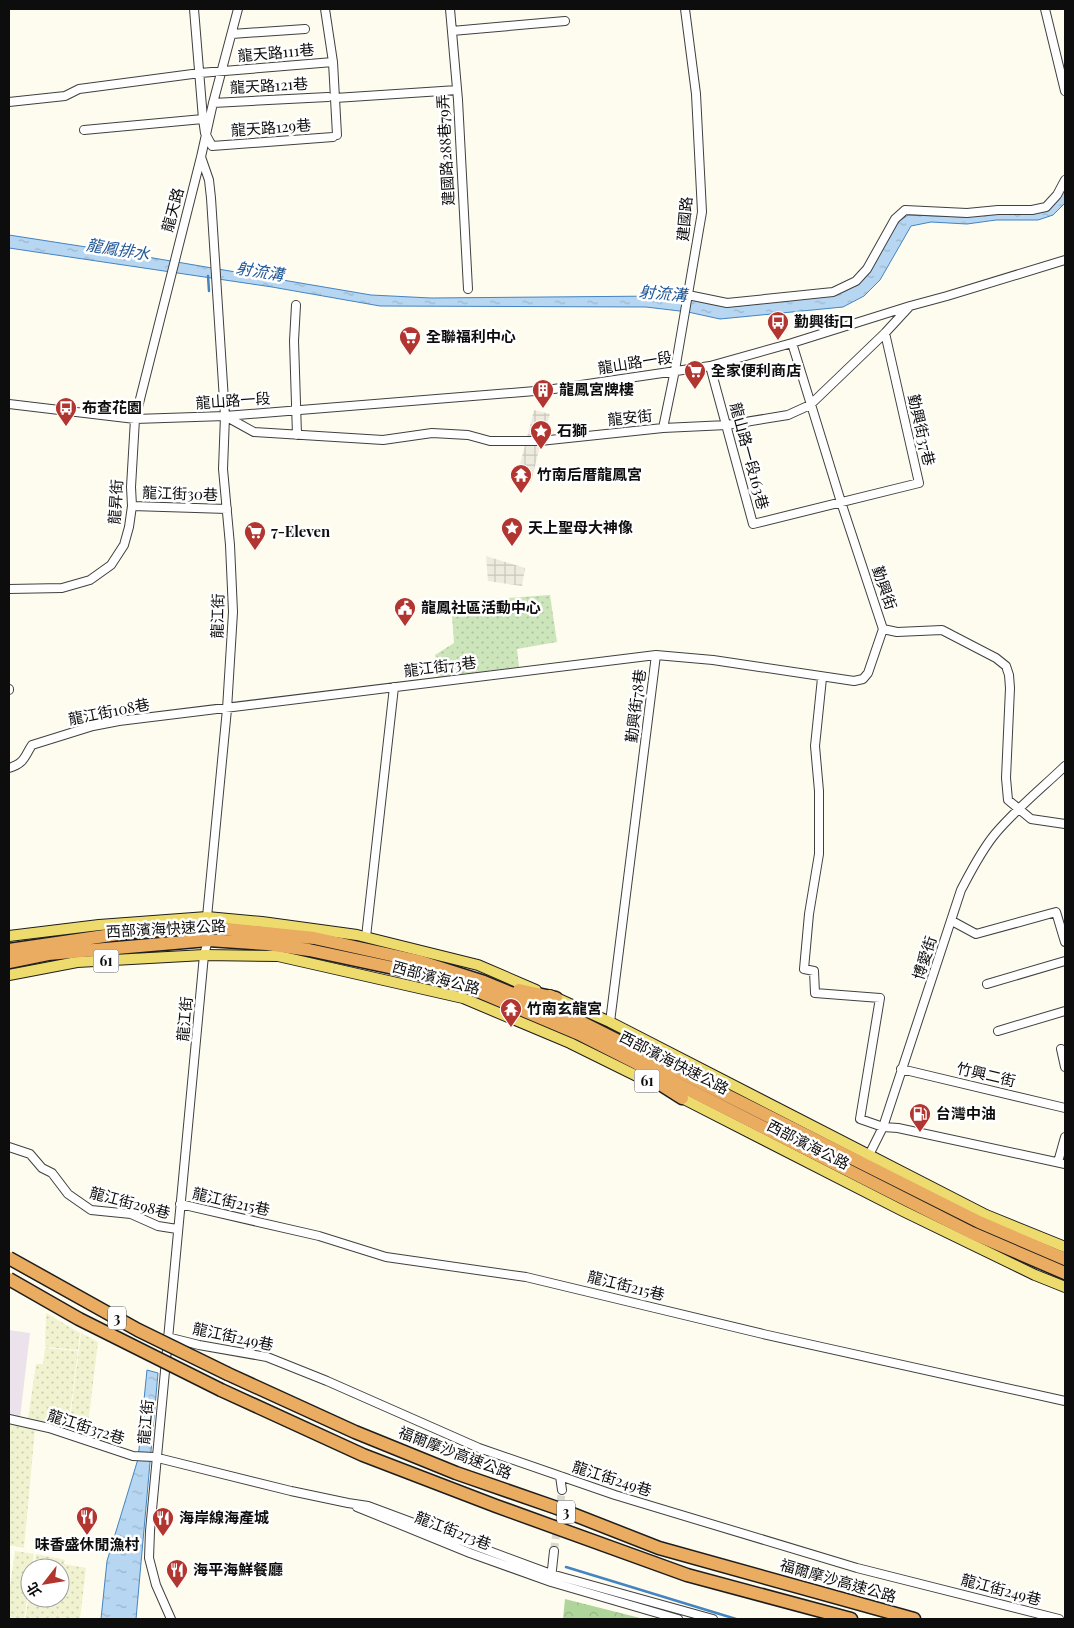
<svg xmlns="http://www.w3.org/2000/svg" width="1074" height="1628" viewBox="0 0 1074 1628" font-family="'Playfair Display','Noto Sans TC',serif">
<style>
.industrial{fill:#ebe2eb}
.farmland{fill:url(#farmland-dots)}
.forest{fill:url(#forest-crowns)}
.park{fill:url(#park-dots)}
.plaza{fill:url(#plaza-grid)}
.water{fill:url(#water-ripples);stroke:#4384c3}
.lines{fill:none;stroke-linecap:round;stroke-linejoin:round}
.stream{stroke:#4384c3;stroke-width:2.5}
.minor-tunnel{stroke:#dad8cc;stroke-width:8;stroke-dasharray:8 4;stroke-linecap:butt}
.minor-casing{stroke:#404040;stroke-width:10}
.major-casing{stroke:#1e1e1e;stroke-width:12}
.highway-casing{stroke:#1e1e1e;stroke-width:15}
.minor{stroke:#fff;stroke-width:8}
.major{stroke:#eedb6e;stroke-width:10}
.highway{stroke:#e9ac61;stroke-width:12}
.highway-bridge-casing{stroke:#1e1e1e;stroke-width:15;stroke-linecap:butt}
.highway-bridge{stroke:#e9ac61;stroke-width:12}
.labels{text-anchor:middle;stroke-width:5;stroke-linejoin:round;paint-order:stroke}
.shield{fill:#fff;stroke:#565656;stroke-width:1}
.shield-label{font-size:14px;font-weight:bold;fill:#0d0d0d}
.street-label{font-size:15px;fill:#0d0d0d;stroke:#fff}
.poi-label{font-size:15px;font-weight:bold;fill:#0d0d0d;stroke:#fff;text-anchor:start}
.water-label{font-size:16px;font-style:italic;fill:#205795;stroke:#fff}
</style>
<defs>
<pattern id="farmland-dots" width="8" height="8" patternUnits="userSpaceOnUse" patternTransform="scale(1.25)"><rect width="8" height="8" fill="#f1f2d0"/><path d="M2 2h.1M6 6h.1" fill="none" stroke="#cdceb1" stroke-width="1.8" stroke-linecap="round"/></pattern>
<pattern id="forest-crowns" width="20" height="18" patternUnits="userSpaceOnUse" patternTransform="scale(1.25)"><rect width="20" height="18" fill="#afd59b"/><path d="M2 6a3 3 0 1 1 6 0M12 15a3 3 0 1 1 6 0" fill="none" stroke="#95b684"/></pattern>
<pattern id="park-dots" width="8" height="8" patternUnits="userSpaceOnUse" patternTransform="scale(1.25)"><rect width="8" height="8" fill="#cde5ba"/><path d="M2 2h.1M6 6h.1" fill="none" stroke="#afc39f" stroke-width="1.8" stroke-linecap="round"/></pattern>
<pattern id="plaza-grid" width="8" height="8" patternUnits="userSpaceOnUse" patternTransform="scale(1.25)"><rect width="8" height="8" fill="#edeade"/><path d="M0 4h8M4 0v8" fill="none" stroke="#cac8bd"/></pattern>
<pattern id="water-ripples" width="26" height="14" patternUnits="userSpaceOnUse" patternTransform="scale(1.25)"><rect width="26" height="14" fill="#b6d6f1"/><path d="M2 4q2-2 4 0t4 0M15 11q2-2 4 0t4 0" fill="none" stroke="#9bb6cd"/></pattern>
</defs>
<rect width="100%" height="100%" fill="#fefcee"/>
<path class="industrial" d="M9,1330L30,1333L20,1418L9,1415Z"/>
<path class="farmland" d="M46,1313L80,1333L78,1350L45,1347Z
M81,1333L98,1342L87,1433L69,1428Z
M45,1348L78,1351L68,1428L28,1419L36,1364H43Z
M9,1423L35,1429L24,1548L9,1545Z
M15,1551L34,1554L32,1568H30V1580L24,1619H9V1594Z
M36,1554L65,1560L64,1564L86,1568L80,1619H25L30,1590V1598H60V1568H34Z"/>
<path class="forest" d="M565,1599L644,1619H563Z"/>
<path class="park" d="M550,595L557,642L517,649L519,667L438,677L435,655L454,643L451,602Z"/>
<path class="plaza" d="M534,410L550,414L541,441L531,483L516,480Z
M486,556L525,568L522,586L488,581Z"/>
<path class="water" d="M1065,186V203L1053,215L1038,220H996L967,224L931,222L911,226L880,280L864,296L843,307L720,319L688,312L646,307L380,306L272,287L9,248V235L112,251L371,295L431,298L662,296L739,306L832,295L845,291L865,278L887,236L898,222L908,215L966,217L1048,208Z
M147,1370L158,1373L136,1619H101L107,1561L138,1459Z"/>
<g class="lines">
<path class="stream" d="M208,276L209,291
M566,1567L736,1619"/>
<path class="minor-tunnel" d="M554,1551L562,1490"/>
<g class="minor-casing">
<path id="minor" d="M194,9L203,119L205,133L212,146L333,137
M325,9L333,62L337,135
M450,9L458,100L468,289
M1045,9L1065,91
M452,31L565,21
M232,34L305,29
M335,98L457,90
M9,102L65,96L79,89L200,73L333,62
M213,103L328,97
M84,130L203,119
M688,295L727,303L833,292L856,281L867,269L895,219L905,210L967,213L998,210H1032L1046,207L1057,195L1065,180
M296,305L294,341L297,435
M792,343L841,502L883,629
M710,366L753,524L919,483L885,333
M9,404L135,419L225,416L547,390L710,366L792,343L910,306L947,296L1065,260
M225,416L254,432L383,440L432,433L468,435L490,441H540L663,428L727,425L788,415L810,405L885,333L909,307
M663,428L675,370L702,212L696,94L685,9
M132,506L227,509
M9,589L62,588L90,580L111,565L124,545L129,527L132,506L131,487L135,419L201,157L213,103L238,9
M883,629L897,632L942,630L996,658L1006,666L1009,675L1010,688L1006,778L1008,800L1031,819L1065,824
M822,678L815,746L819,791V854L809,914L804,969L814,971L815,993L880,998L860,1119L883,1127L898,1128L1065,1164
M9,689V690
M9,768C25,763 24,757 32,745L93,726L119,721L656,655
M952,921L976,934L1056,912L1065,942
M366,937L394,687
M987,984L1065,961
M610,1022L656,655L713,660L854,681L863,679L868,673L883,629
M998,1031L1065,1011
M1061,1049L1065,1067
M901,1069L1065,1108
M9,1147L30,1154L42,1168L52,1173L68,1194L91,1210L131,1214L158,1226L177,1229
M867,1159L883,1127L961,890C971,871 981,851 995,834C1016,809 1042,788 1065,766
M1058,1162L1065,1137
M180,1204L319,1236L386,1257L526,1277L763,1334L1065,1401
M167,1337L199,1345L267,1357L327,1381L479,1448L615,1495L857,1568L1059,1619
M9,1419L49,1428L133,1456L154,1457L291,1491L348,1503L368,1506L551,1574L713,1619
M560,1476L562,1490
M357,1507L470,1553L551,1582L678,1619
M551,1579L554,1551
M171,1619L156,1585L149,1558L150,1531L204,955L208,940L207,917L227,709L233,612L230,545L223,469L225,416L211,198L209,180L201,157"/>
</g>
<g class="major-casing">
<path id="major" d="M9,936L99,925L207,917L262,922L357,935L478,965L536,990
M9,975L77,962L204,955L278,956L463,998L570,1043L647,1081
M550,995L610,1022L986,1215L1065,1247
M676,1095L903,1211L1035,1275L1065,1287"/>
</g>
<g class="highway-casing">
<path id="highway" d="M9,950L132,932L207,927L314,938L418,961L484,982L583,1023L979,1222L1065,1259
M9,962L48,954L208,940L267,944L309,950L417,973L475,990L579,1034L972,1233L1065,1273
M519,990L556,998
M641,1072L682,1098
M228,1374L355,1432L456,1473L557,1508L659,1548L914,1619
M221,1390L363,1455L496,1506L687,1575L851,1619"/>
</g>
<use href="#minor" class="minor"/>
<use href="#major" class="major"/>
<use href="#highway" class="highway"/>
<g class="highway-bridge-casing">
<path id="highway-bridge" d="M9,1258L138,1330L228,1374
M9,1279L79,1319L221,1390"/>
</g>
<use href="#highway-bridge" class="highway-bridge"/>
</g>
<defs>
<g id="bus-pin" transform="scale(1.125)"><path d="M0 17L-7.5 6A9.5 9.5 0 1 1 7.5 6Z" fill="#b23530" stroke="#fff"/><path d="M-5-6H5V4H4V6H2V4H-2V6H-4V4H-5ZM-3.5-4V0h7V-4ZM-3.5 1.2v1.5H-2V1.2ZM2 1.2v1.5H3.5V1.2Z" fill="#fff"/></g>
<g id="supermarket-pin" transform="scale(1.125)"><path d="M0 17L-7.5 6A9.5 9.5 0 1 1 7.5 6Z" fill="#b23530" stroke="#fff"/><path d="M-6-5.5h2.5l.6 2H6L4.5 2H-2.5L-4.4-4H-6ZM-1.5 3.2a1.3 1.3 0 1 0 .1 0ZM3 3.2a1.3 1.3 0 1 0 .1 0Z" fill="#fff"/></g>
<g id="building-pin" transform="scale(1.125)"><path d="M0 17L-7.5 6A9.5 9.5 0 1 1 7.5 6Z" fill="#b23530" stroke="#fff"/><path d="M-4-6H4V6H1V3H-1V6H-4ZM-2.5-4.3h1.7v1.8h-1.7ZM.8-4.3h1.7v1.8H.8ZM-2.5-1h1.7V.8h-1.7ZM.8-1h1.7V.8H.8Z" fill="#fff"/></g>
<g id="sight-pin" transform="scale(1.125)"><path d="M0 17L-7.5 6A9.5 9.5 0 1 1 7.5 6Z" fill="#b23530" stroke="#fff"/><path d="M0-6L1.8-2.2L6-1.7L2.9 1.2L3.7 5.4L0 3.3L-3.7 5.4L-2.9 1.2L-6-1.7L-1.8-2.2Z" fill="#fff"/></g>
<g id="temple-pin" transform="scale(1.125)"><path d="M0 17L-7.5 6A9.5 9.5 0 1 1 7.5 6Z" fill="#b23530" stroke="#fff"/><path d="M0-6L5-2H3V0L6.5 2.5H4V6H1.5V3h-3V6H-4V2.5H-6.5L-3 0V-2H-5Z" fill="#fff"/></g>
<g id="civic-pin" transform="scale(1.125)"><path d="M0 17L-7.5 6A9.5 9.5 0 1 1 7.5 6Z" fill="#b23530" stroke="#fff"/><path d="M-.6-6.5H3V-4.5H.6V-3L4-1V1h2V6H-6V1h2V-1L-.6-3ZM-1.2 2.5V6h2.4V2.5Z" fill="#fff"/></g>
<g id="fuel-pin" transform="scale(1.125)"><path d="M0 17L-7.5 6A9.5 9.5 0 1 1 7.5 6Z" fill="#b23530" stroke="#fff"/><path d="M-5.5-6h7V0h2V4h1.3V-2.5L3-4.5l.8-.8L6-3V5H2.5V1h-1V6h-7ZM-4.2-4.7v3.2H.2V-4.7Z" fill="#fff"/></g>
<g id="restaurant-pin" transform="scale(1.125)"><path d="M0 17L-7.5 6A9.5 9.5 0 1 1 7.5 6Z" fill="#b23530" stroke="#fff"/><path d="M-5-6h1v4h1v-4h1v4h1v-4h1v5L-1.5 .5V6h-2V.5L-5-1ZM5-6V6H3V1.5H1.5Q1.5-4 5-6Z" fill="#fff"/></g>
</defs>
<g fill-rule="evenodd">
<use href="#bus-pin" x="778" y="322"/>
<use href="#supermarket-pin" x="410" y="337"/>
<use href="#supermarket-pin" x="695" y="371"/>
<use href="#building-pin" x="543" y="390"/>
<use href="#bus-pin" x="66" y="408"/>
<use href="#sight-pin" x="541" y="431"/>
<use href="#temple-pin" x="521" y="475"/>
<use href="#sight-pin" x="512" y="528"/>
<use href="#supermarket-pin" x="255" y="532"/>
<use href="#civic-pin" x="405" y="608"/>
<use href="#temple-pin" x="511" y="1009"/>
<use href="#fuel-pin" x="920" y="1114"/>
<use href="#restaurant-pin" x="87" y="1517"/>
<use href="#restaurant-pin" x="163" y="1518"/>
<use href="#restaurant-pin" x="177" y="1570"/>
</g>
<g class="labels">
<g class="shield">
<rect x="93.5" y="949.5" width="25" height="23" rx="4"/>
<rect x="634.5" y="1069.5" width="25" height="23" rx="4"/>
<rect x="108" y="1306.5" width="18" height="23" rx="4"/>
<rect x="557" y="1500.5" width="18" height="23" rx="4"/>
</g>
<g class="shield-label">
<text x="106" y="966">61</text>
<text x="647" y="1086">61</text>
<text x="117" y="1323">3</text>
<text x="566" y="1517">3</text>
</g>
<g class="street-label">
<text transform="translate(276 53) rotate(-5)" y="5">龍天路111巷</text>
<text transform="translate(269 86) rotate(-3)" y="5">龍天路121巷</text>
<text transform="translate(271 128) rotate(-4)" y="5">龍天路129巷</text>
<text transform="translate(446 150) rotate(-93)" y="5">建國路288巷79弄</text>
<text transform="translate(173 210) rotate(-75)" y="5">龍天路</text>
<text transform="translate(685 219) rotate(-85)" y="5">建國路</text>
<text transform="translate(635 363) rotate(-9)" y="5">龍山路一段</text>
<text transform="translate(233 401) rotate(-4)" y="5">龍山路一段</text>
<text transform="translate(630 418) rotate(-6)" y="5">龍安街</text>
<text transform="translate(921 430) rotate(77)" y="5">勤興街37巷</text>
<text transform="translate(749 456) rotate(75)" y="5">龍山路一段163巷</text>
<text transform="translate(180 494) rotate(2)" y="5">龍江街30巷</text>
<text transform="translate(116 502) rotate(-86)" y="5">龍昇街</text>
<text transform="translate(884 588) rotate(71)" y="5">勤興街</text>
<text transform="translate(218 616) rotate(-89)" y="5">龍江街</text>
<text transform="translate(440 667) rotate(-7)" y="5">龍江街73巷</text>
<text transform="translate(636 706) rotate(-83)" y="5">勤興街78巷</text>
<text transform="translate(109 712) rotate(-11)" y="5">龍江街108巷</text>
<text transform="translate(166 929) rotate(-3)" y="5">西部濱海快速公路</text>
<text transform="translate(925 958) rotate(-72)" y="5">博愛街</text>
<text transform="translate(436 978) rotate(15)" y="5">西部濱海公路</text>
<text transform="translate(185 1019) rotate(-85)" y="5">龍江街</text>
<text transform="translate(674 1063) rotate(27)" y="5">西部濱海快速公路</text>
<text transform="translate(986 1075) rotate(13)" y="5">竹興二街</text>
<text transform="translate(808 1145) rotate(27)" y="5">西部濱海公路</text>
<text transform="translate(231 1202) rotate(13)" y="5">龍江街215巷</text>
<text transform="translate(130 1203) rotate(15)" y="5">龍江街298巷</text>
<text transform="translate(626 1286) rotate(14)" y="5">龍江街215巷</text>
<text transform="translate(233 1337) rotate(12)" y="5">龍江街249巷</text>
<text transform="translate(146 1422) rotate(-85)" y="5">龍江街</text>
<text transform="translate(86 1427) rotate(18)" y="5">龍江街372巷</text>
<text transform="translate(455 1453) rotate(21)" y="5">福爾摩沙高速公路</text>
<text transform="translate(612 1479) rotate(18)" y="5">龍江街249巷</text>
<text transform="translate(453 1531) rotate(21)" y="5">龍江街273巷</text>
<text transform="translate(838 1581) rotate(16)" y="5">福爾摩沙高速公路</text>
<text transform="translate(1001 1590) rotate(15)" y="5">龍江街249巷</text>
</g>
<g class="poi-label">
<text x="794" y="327">勤興街口</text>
<text x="426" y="342">全聯福利中心</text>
<text x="711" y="376">全家便利商店</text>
<text x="559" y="395">龍鳳宮牌樓</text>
<text x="82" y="413">布查花園</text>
<text x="557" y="436">石獅</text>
<text x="537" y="480">竹南后厝龍鳳宮</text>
<text x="528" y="533">天上聖母大神像</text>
<text x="271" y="537">7-Eleven</text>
<text x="421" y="613">龍鳳社區活動中心</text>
<text x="527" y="1014">竹南玄龍宮</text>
<text x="936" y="1119">台灣中油</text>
<text x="179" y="1523">海岸線海產城</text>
<text x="87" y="1550" text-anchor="middle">味香盛休閒漁村</text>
<text x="193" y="1575">海平海鮮餐廳</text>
</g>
<g class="water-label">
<text transform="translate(118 249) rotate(9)" y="6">龍鳳排水</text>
<text transform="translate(260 271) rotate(9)" y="6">射流溝</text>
<text transform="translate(663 293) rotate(5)" y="6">射流溝</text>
</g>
</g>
<rect width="1074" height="1628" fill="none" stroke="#0d0d0d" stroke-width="20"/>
<g transform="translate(45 1583) rotate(239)"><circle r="24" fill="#ffffff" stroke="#9e9e9e"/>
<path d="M0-4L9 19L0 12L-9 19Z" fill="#b23530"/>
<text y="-8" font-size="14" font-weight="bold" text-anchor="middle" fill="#0d0d0d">北</text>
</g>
</svg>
